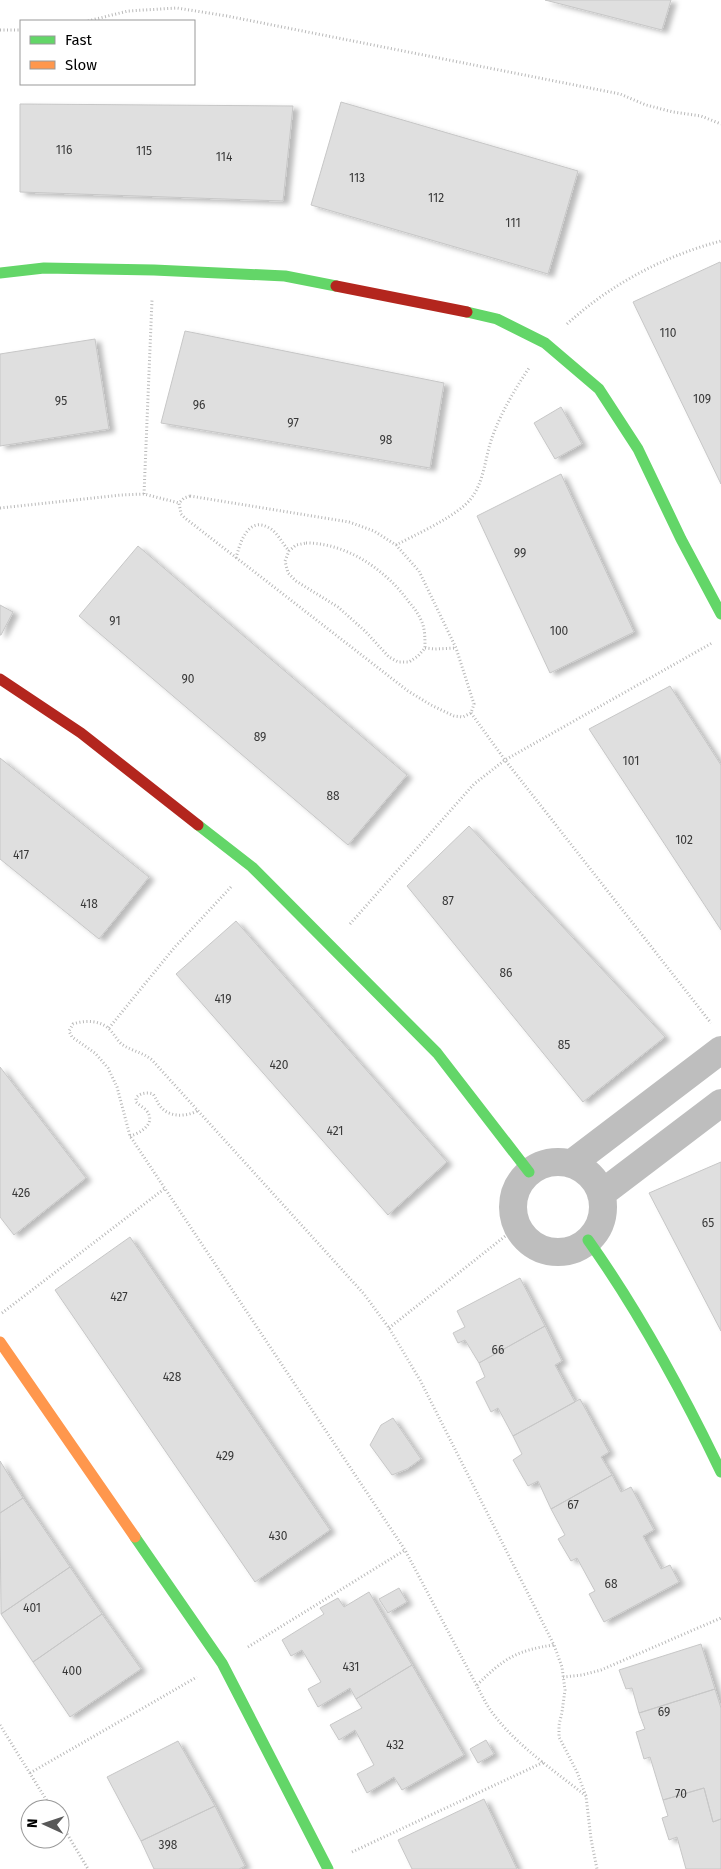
<svg xmlns="http://www.w3.org/2000/svg" width="721" height="1869" viewBox="0 0 721 1869" font-family="'Fira Sans',sans-serif">
<style>
.building{fill:#dfdfdf;stroke:#c7c7c7;filter:url(#shadow)}
.lines{fill:none;stroke-linecap:round;stroke-linejoin:round}
.path{stroke:#b9b9b9;stroke-width:3;stroke-dasharray:1 2.5;stroke-linecap:butt}
.street{stroke:#bebebe;stroke-width:28}
.fast{stroke:#63d668;stroke-width:11}
.slow{stroke:#ff974d;stroke-width:11}
.jam{stroke:#b3261e;stroke-width:11}
.labels{text-anchor:middle;stroke-width:4;stroke-linejoin:round;paint-order:stroke}
.number-label{font-size:12px;fill:#383838}
</style>
<defs>
<filter id="shadow"><feDropShadow dx="5.5" dy="3" stdDeviation="2.5" flood-color="#0004"/></filter>
</defs>
<rect width="100%" height="100%" fill="#fff"/>
<path class="building" d="M545,0H671L662,30Z
M341,102L578,171L548,274L311,205Z
M20,104L293,106L283,201L20,192Z
M720,262L721,264V484L633,302Z
M185,331L444,383L430,468L161,423Z
M95,339L109,429L0,446V354Z
M561,407L582,444L555,459L534,423Z
M561,474L634,632L550,673L477,516Z
M138,546L407,775L348,845L79,616Z
M0,605L13,612L1,635H0Z
M670,686L721,765V930L589,729Z
M0,758L149,877L99,939L0,859Z
M469,826L665,1037L583,1102L407,886Z
M236,921L447,1162L388,1215L176,974Z
M0,1067L86,1178L14,1235L0,1217Z
M721,1162V1331L649,1193Z
M130,1237L330,1530L255,1582L55,1290Z
M520,1278L545,1326L479,1363L465,1340L458,1343L453,1333L465,1327L457,1311Z
M545,1326L562,1361L555,1365L575,1402L513,1436L498,1408L491,1412L476,1382L485,1377L479,1363Z
M580,1399L609,1452L601,1457L612,1475L551,1509L538,1481L528,1486L513,1460L522,1454L513,1436Z
M393,1418L421,1459L407,1469L392,1475L370,1445L381,1425Z
M0,1461L23,1498L0,1513Z
M612,1475L621,1492L631,1487L654,1530L643,1536L661,1569L670,1565L679,1582L604,1622L589,1594L595,1591L577,1558L571,1561L558,1539L565,1535L551,1509Z
M23,1498L70,1567L1,1614L0,1513Z
M70,1567L102,1614L33,1662L1,1614Z
M399,1588L407,1602L388,1613L379,1599Z
M369,1592L412,1665L356,1699L350,1688L318,1707L308,1689L321,1682L302,1650L291,1656L282,1640L324,1614L320,1608L338,1598L344,1607Z
M102,1614L141,1669L70,1717L33,1662Z
M701,1644L715,1689L639,1713L632,1688L626,1689L619,1670Z
M412,1665L464,1755L402,1790L394,1777L367,1793L357,1774L374,1765L355,1730L339,1740L330,1725L362,1708L356,1699Z
M715,1689L721,1708V1819L713,1822L704,1788L663,1800L650,1757L644,1759L636,1732L645,1729L639,1713Z
M486,1740L494,1754L478,1763L470,1749Z
M178,1741L215,1806L141,1841L107,1777Z
M704,1788L713,1822L721,1819V1869H686L677,1837L669,1840L662,1818L668,1816L663,1800Z
M484,1799L517,1869H412L398,1840Z
M215,1806L245,1866L239,1869H154L141,1841Z"/>
<g class="lines">
<path class="path" d="M88,21L128,11L177,8L227,16L620,94L646,105L673,112L701,116L721,124
M0,30H21
M567,324C611,284 664,256 721,241
M144,494L152,300
M190,496L349,522L374,531L396,545L419,571L456,648L474,704L471,713L463,717L454,716L431,705L408,691L185,518L181,514L179,503L184,498Z
M0,508L121,495L144,494L179,503
M306,543C347,543 386,570 409,602C415,609 420,616 423,625C425,632 425,640 425,648L418,656L409,662H398L389,657L365,631L338,607L296,581L288,573L285,561L289,551L296,545Z
M396,545C417,534 448,520 465,505C485,487 484,458 493,435C502,411 515,389 529,368
M236,558C240,543 248,514 271,529C278,534 283,544 289,551
M425,648L435,649L456,648
M471,713L505,760L711,1023
M350,924L474,784L505,760L712,643
M109,1028L174,948L231,887
M130,1136C141,1133 157,1123 146,1110C143,1107 139,1105 136,1102V1098C140,1093 147,1092 153,1094C156,1098 157,1102 160,1106C169,1118 187,1117 199,1110
M2,1313L164,1189
M389,1328L518,1226
M248,1647L405,1550
M563,1677L582,1675L601,1670L721,1618
M477,1685C503,1659 517,1650 554,1645
M0,1725L52,1809
M30,1773L197,1677
M586,1796C551,1768 511,1742 487,1705L405,1550L130,1136L117,1087L108,1068L95,1053L72,1037L69,1031L73,1024C85,1020 101,1020 110,1030C115,1035 118,1042 123,1045C132,1051 142,1052 152,1060L364,1294L389,1328L420,1380L554,1645L562,1667L565,1690L562,1712L559,1725V1737L577,1772L586,1796L591,1839L597,1869
M60,1822L88,1869
M352,1852L544,1762"/>
<path class="street" d="M513 1207a45 45 0 1 1 90 0a45 45 0 1 1-90 0Z
M571,1164L721,1050
M601,1194L721,1103"/>
<path class="fast" d="M0,273L44,268L154,270L285,276L336,286
M467,312L497,319L545,343L599,389L638,449L681,539L721,614
M198,825L252,867L437,1053L529,1172
M588,1240C640,1313 682,1391 721,1472
M135,1537L222,1663L328,1869"/>
<path class="slow" d="M0,1342L135,1537"/>
<path class="jam" d="M336,286L467,312
M0,679L81,733L198,825"/>
</g>
<g class="labels">
<g class="number-label">
<text x="64" y="154">116</text>
<text x="144" y="155">115</text>
<text x="224" y="161">114</text>
<text x="357" y="182">113</text>
<text x="436" y="202">112</text>
<text x="513" y="227">111</text>
<text x="668" y="337">110</text>
<text x="702" y="403">109</text>
<text x="61" y="405">95</text>
<text x="199" y="409">96</text>
<text x="293" y="427">97</text>
<text x="386" y="444">98</text>
<text x="520" y="557">99</text>
<text x="115" y="625">91</text>
<text x="559" y="635">100</text>
<text x="188" y="683">90</text>
<text x="260" y="741">89</text>
<text x="631" y="765">101</text>
<text x="333" y="800">88</text>
<text x="684" y="844">102</text>
<text x="21" y="859">417</text>
<text x="448" y="905">87</text>
<text x="89" y="908">418</text>
<text x="506" y="977">86</text>
<text x="223" y="1003">419</text>
<text x="564" y="1049">85</text>
<text x="279" y="1069">420</text>
<text x="335" y="1135">421</text>
<text x="21" y="1197">426</text>
<text x="708" y="1227">65</text>
<text x="119" y="1301">427</text>
<text x="498" y="1354">66</text>
<text x="172" y="1381">428</text>
<text x="225" y="1460">429</text>
<text x="573" y="1509">67</text>
<text x="278" y="1540">430</text>
<text x="611" y="1588">68</text>
<text x="32" y="1612">401</text>
<text x="351" y="1671">431</text>
<text x="72" y="1675">400</text>
<text x="664" y="1716">69</text>
<text x="395" y="1749">432</text>
<text x="681" y="1798">70</text>
<text x="168" y="1849">398</text>
</g>
</g>
<rect x="20" y="20" width="175" height="65" fill="#ffffff" stroke="#999999"/>
<rect x="30" y="36" width="25" height="8" fill="#63d668" stroke="#999999"/>
<text x="65" y="45" font-size="15" fill="#000000">Fast</text>
<rect x="30" y="61" width="25" height="8" fill="#ff974d" stroke="#999999"/>
<text x="65" y="70" font-size="15" fill="#000000">Slow</text>
<g transform="translate(45 1824) rotate(273)"><circle r="24" fill="#ffffff" stroke="#999999"/>
<path d="M0-4L9 19L0 12L-9 19Z" fill="#595959"/>
<text y="-8" font-size="14" font-weight="bold" text-anchor="middle" fill="#000000">N</text>
</g>
</svg>
